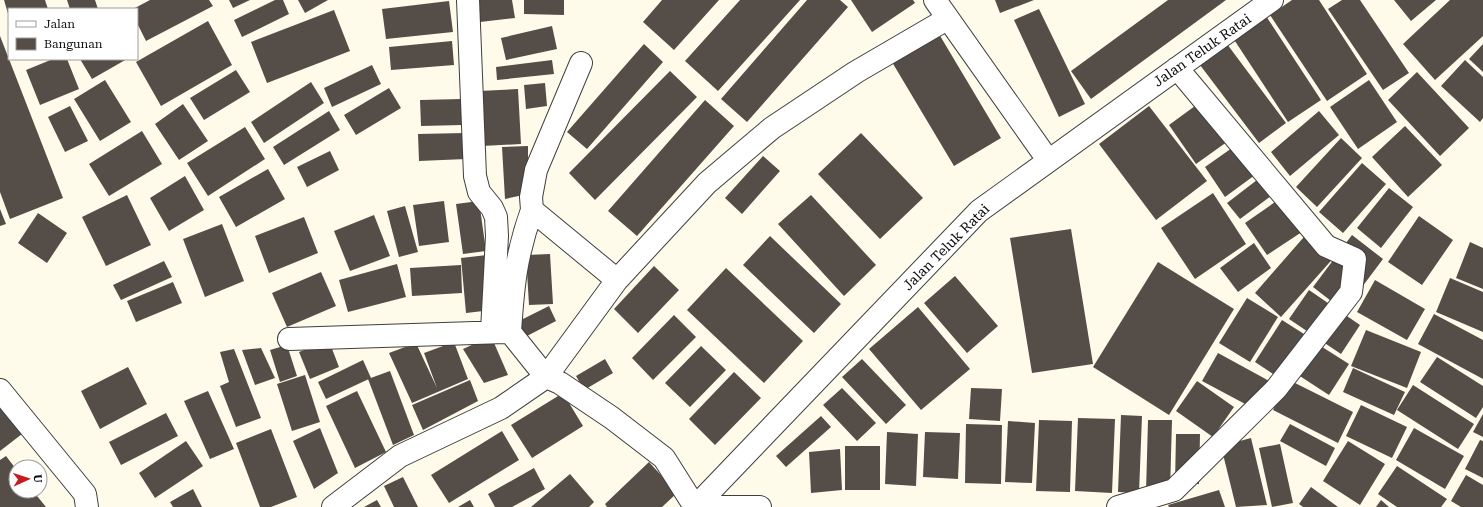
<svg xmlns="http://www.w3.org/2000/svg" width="1483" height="507" viewBox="0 0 1483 507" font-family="'Roboto Serif',serif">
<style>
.building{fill:#554d47}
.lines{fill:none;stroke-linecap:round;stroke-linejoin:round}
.street-casing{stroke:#3f3f3f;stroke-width:24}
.street{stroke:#fff;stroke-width:22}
.labels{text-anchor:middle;stroke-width:4;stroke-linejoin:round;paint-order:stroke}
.street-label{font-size:14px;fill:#0c0c0c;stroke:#fff}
</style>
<rect width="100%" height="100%" fill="#fffbea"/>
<path class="building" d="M4,0H45L48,9H9V17Z
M67,0H95L98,9H70Z
M150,0H209L213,6L146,41L137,23V9H133Z
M229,0H250L233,8Z
M275,0H283L289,14L242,37L234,20Z
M298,0H328L305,13Z
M477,0H512L515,18L480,22Z
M524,0H564V15L524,14Z
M662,0H719L674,50L643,22Z
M740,0H800L718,91L685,61Z
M807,0H840L848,7L747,122L721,99Z
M851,0H913L915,3L872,32Z
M995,0H1034L1000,13Z
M1168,0H1226L1091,99L1071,71Z
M1292,0H1319L1367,74L1327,101L1270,15Z
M1342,0H1360L1409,73L1383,90L1328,9Z
M1394,0H1436L1411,21Z
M1450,0H1483V36L1435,80L1403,44Z
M449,1L453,32L386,39L382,9Z
M1039,9L1085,104L1059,117L1014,20Z
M334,10L350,51L267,83L251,42Z
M1266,16L1321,100L1288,122L1233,38Z
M208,21L232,65L161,106L136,62Z
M552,26L557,49L506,60L501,38Z
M936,29L1001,138L954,166L889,57Z
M0,36L63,198L10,219L0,192Z
M1224,40L1286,123L1259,143L1197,61Z
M452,41L454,65L391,70L389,47Z
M644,44L663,62L587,149L567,132Z
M1483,44V72L1469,59Z
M53,59H67L79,89L40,105L26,70Z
M80,59H127L92,79Z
M552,60L554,74L497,80L496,67Z
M1465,60L1483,77V118L1480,122L1441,86Z
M372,65L381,84L332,107L324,88Z
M236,70L250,92L204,120L190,98Z
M670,71L697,97L595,200L569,173Z
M1417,72L1469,128L1440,156L1388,100Z
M105,80L131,122L100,141L74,99Z
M1369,80L1397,122L1358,149L1330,107Z
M311,82L324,103L264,143L251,122Z
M545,83L547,106L526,109L524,85Z
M389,88L401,108L356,135L344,115Z
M518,89L521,144L482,146L479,91Z
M1210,95L1238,134L1196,164L1169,125Z
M461,99L462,125L421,126L420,100Z
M705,100L734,126L637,236L608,211Z
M183,104L208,141L179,160L155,124Z
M70,106L88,141L65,152L48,117Z
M1149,106L1207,181L1156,220L1099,144Z
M329,111L340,130L284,165L273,147Z
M1319,111L1339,135L1290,176L1271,152Z
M1405,126L1442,165L1408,197L1372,157Z
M245,127L265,159L208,196L187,163Z
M142,131L162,164L109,196L89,164Z
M465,133L466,159L419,161L418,134Z
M861,133L923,198L880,239L818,174Z
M1249,136L1270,164L1225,197L1205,167Z
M1341,138L1362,158L1317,207L1296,187Z
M528,146V194L505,199L502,147Z
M330,151L339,170L307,187L297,167Z
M763,156L780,171L742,214L725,198Z
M1362,163L1386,184L1343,233L1319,212Z
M1274,167L1287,184L1240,219L1227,203Z
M268,169L285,199L236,227L219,197Z
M185,176L204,210L169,231L150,198Z
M1389,188L1413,207L1381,248L1357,228Z
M1291,191L1314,224L1267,255L1245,223Z
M1213,193L1246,244L1195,279L1161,228Z
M127,195L151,245L106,266L82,217Z
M811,195L876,265L844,296L778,224Z
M444,201L449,242L419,246L413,205Z
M479,201L486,251L463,254L456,204Z
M405,206L418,252L399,257L387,211Z
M0,209L6,224L0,226Z
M38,213L67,233L47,263L18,243Z
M374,215L390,256L350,271L334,231Z
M1419,216L1453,240L1422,285L1388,262Z
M304,217L318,253L269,273L255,236Z
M222,224L244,281L205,297L183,239Z
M1071,229L1093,364L1032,373L1010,238Z
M1310,230L1337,254L1281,317L1255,293Z
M1352,235L1383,259L1344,311L1313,287Z
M770,236L841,304L814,333L743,265Z
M1470,242L1483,248V289L1456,278Z
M1254,243L1271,268L1238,292L1220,268Z
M550,254L553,304L529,305L526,255Z
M487,255L492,310L466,313L461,258Z
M164,261L172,277L121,300L113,285Z
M1158,262L1234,309L1169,415L1093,367Z
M397,264L406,297L348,312L339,280Z
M461,265L462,293L412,296L410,268Z
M654,266L679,290L638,333L614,309Z
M726,268L803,341L764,383L687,310Z
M321,272L336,306L287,327L272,293Z
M955,276L998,326L967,353L924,303Z
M1450,278L1483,292V332L1436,312Z
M1375,280L1425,309L1407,340L1357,312Z
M173,282L182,303L136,322L127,301Z
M1309,290L1360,325L1341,354L1289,319Z
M1247,298L1278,317L1250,362L1219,343Z
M549,306L556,321L525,337L517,322Z
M918,307L970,369L921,410L869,349Z
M1434,314L1483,340V379L1418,344Z
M674,315L696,337L653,380L632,358Z
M1282,320L1304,334L1276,376L1255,362Z
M1366,330L1421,352L1407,388L1351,366Z
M491,336L508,375L484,383L463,349Z
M1308,338L1349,364L1329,395L1289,369Z
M329,341L339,367L310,379L299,352Z
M454,342L468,379L412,403L389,353L416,343L437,388L424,353Z
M287,345L297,376L280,382L270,350Z
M701,346L726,370L690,407L665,383Z
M261,348L275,378L255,385L242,350Z
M234,349L261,418L236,427L220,386L229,382L220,352Z
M1218,353L1280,387L1264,414L1202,381Z
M1437,357L1483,386V407L1476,418L1420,382Z
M605,359L613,373L584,390L576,376Z
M862,359L906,405L886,424L842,377Z
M363,360L371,378L326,399L318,382Z
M128,367L147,404L100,429L81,391Z
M1353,368L1405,392L1394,415L1343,392Z
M390,371L414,435L393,445L368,379Z
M734,372L761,398L715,445L689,419Z
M305,375L320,422L292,431L277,384Z
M1287,379L1353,412L1338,443L1273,410Z
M470,380L478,401L423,430L412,405Z
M1197,381L1234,407L1213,437L1176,411Z
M1413,385L1474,424L1458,449L1397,410Z
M842,388L876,423L857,441L823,405Z
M971,388L1002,389L1000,421L969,419Z
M208,391L234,449L210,459L184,401Z
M357,391L386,452L355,468L326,406Z
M563,393L583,426L532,458L511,425Z
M1361,405L1407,427L1392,458L1346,436Z
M0,408L22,434L0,451Z
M166,413L178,436L121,465L109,442Z
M1483,414V437L1473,432Z
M1121,415L1142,416L1139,493L1118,492Z
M821,416L831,427L786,467L776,456Z
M1078,418L1115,419L1112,493L1075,491Z
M1039,420L1072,421L1070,492L1036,491Z
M1148,420H1172L1170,492H1146Z
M1008,421L1035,423L1032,483L1005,482Z
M966,424L1002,425L1001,484L965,483Z
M1290,424L1335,448L1326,466L1280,441Z
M320,428L338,473L314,489L293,441Z
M1414,428L1464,456L1445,489L1396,460Z
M271,429L297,497L271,507H260L236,443Z
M502,431L519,460L449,503L431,475Z
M887,432L918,434L916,486L885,484Z
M925,432L960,433L958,479L923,477Z
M1176,434H1200L1199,484H1175Z
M1251,438L1267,505L1236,507L1221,446Z
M1480,440L1483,441V478L1465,469Z
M186,441L203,466L155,498L139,473Z
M1348,441L1385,464L1360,505L1323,481Z
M1280,444L1293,503L1272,507L1259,448Z
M845,446H880V490H845Z
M840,449L842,490L811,493L809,452Z
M6,456L16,469V491H33L46,507H0V460Z
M649,462L677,493L662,507H607L605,504Z
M1397,466L1447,499L1441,507H1397L1378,494Z
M534,468L545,489L512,507H495L488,494Z
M570,474L594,502L589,507H531Z
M1466,475L1483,485V507H1461L1451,501Z
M403,477L418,507H394L384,486Z
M1311,487L1338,507H1303L1299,504Z
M193,489L202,507H173L170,502Z
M1219,490L1225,507H1169L1168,505Z
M377,500L381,507H364Z
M470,500L474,507H458Z
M1381,500L1389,507H1376Z"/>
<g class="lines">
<g class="street-casing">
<path id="street" d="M468,0L475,176L479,192L492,208L496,217L497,236L492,331
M935,0L1048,160
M581,63L536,170L531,197L532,210L617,280
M532,210C516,255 513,285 510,332L546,377L560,383L612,418L664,458L695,507H760
M289,339L505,332
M0,390L85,494L87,507
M333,507L400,456L501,408L546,377L617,280L707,183L772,128L856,72L947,19
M695,507L979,211L1272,0
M1118,507L1174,490L1276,389L1351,292L1355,259L1326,246L1177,68"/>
</g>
<use href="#street" class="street"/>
</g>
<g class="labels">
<g class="street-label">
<text transform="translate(1202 50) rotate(-35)" y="5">Jalan Teluk Ratai</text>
<text transform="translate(946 247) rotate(-45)" y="5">Jalan Teluk Ratai</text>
</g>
</g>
<rect x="8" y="8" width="130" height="52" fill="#ffffff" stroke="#9e9e9e"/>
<rect x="16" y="21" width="20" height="6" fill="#ffffff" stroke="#9e9e9e"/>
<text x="44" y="28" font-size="12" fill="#0c0c0c">Jalan</text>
<rect x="16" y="38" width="20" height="12" fill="#554d47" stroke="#9e9e9e"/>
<text x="44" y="48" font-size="12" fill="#0c0c0c">Bangunan</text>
<g transform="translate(28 479) rotate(87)"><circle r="19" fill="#ffffff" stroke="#9e9e9e"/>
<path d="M0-3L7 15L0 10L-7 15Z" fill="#c61a1e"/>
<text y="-6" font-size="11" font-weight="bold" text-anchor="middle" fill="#0c0c0c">U</text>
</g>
</svg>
